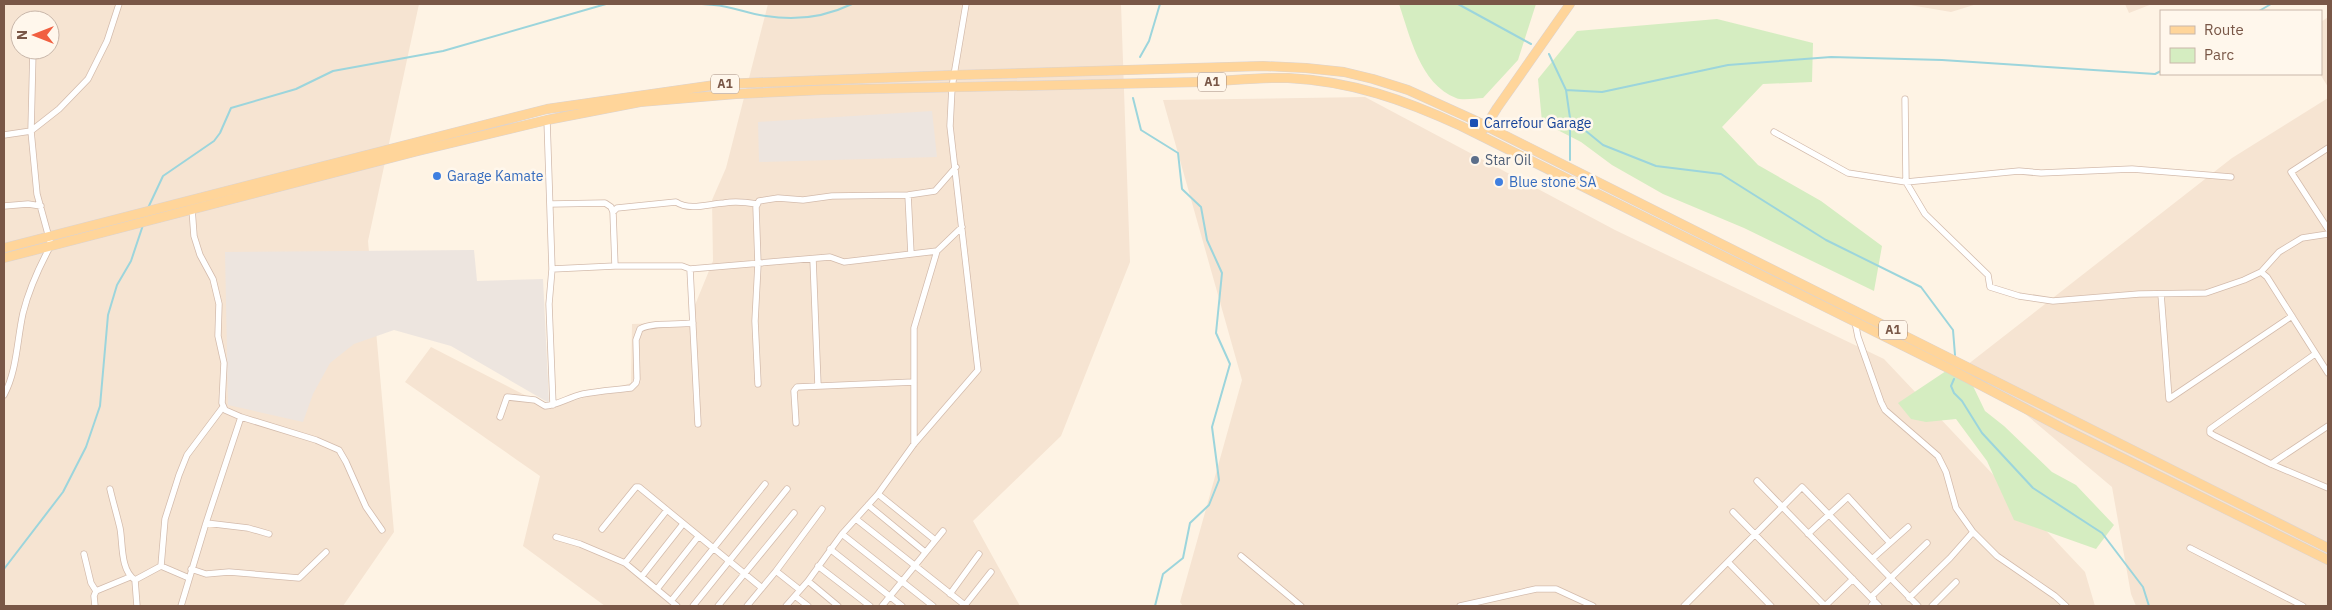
<svg xmlns="http://www.w3.org/2000/svg" width="2332" height="610" viewBox="0 0 2332 610" font-family="'IBM Plex Sans',sans-serif">
<style>
.residential{fill:#f6e4d2;fill-rule:evenodd}
.industrial{fill:#ede5df}
.green{fill:#d5edc1}
.lines{fill:none;stroke-linecap:round;stroke-linejoin:round}
.stream{stroke:#9cd5dc;stroke-width:2}
.street-casing{stroke:#d3bbac;stroke-width:7}
.primary-casing{stroke:#dcd3cf;stroke-width:10}
.street{stroke:#fff;stroke-width:5.5}
.primary{stroke:#ffd59a;stroke-width:9}
.transit-dot{fill:#1a4fb4;stroke:#fff7ec;stroke-width:2}
.service-dot{fill:#5c6f8a;stroke:#fff7ec;stroke-width:2}
.shop-dot{fill:#3f7fe0;stroke:#fff7ec;stroke-width:2}
.labels{text-anchor:middle;stroke-width:5;stroke-linejoin:round;paint-order:stroke}
.shield{fill:#fff7ec;stroke:#a18778;stroke-width:1}
.shield-label{font-size:12px;font-weight:bold;fill:#795747}
.transit-label{font-size:14px;fill:#164399;stroke:#fff7ec;text-anchor:start}
.service-label{font-size:14px;fill:#4e5e75;stroke:#fff7ec;text-anchor:start}
.shop-label{font-size:14px;fill:#366cbe;stroke:#fff7ec;text-anchor:start}
</style>
<rect width="100%" height="100%" fill="#fef3e4"/>
<path class="residential" d="M4,4H419L368,241L394,532L343,606H4ZM20,20H50V50H20Z
M768,4H1121L1130,262L1061,436L973,521L1020,606H605L523,546L540,476L405,382L431,347L550,408L631,383L632,324L688,322L713,261L712,200L726,168Z
M1904,4H1977L1951,12Z
M2125,4H2152L2129,13Z
M2328,17V87L2320,74L2321,22Z
M1365,97L1615,230L1884,359L2085,572L2095,606H1183L1180,602L1242,380L1163,100Z
M2328,98V606H2136L2131,594L2112,487L1967,365L2232,158Z"/>
<path class="industrial" d="M932,111L937,157L759,162L758,122Z
M474,250L477,281L543,279L549,403L451,346L394,330L354,344L330,363L313,394L303,422L228,405L225,252Z"/>
<path class="green" d="M1399,4H1536L1518,60L1483,98C1476,98 1463,101 1456,98C1420,84 1410,36 1399,4Z
M1717,19L1813,43L1812,82L1763,84L1722,127L1758,165L1821,201L1882,246L1874,291L1744,228L1663,194L1612,165L1581,142L1542,122L1538,79L1577,31Z
M1946,371L1973,386L1985,411L2004,426L2052,472L2076,485L2114,525L2096,549L2014,520L1987,461L1956,419L1926,422L1911,419L1898,403Z"/>
<g class="lines">
<path class="stream" d="M664,4C680,4 697,3 714,5C731,6 749,14 766,16C796,21 825,17 852,4
M1458,4L1531,44
M2259,11L2271,4
M1549,54L1566,90L1570,118L1603,145L1656,166L1721,174L1826,240L1921,287L1953,330L1955,355
M1140,57L1149,41L1160,4
M1566,90L1602,92L1728,65L1831,57L1942,60L2155,74L2161,71
M1133,98L1141,130L1178,153L1182,189L1201,207L1207,240L1222,273L1216,333L1230,364L1212,427L1219,480L1209,505L1190,523L1183,558L1163,574L1155,606
M1570,118V160
M148,208L163,176L214,141L220,133L231,108L296,89L333,71L443,51L606,4
M1954,379L1951,386L1954,393L1962,401L1982,433L2033,488L2102,533L2143,587L2149,606
M4,569L63,492L86,447L100,406L108,315L117,285L131,261L143,225"/>
<g class="street-casing">
<path id="street" d="M1905,99L1906,182L1925,214L1988,275L1990,287L2019,296L2053,301L2139,294L2206,293L2244,280L2261,272L2279,252L2302,238L2328,234
M547,120L552,269L549,304L553,405
M1774,132L1848,173L1906,182L2019,171L2041,173L2132,169L2231,177
M4,135L31,131L59,109L88,79L107,41L119,4
M2328,148L2291,172L2328,229
M908,195L911,254
M551,204L605,203L611,207L613,212L615,266
M4,206L28,204L41,206
M613,212L617,208L676,202C690,211 708,204 724,203C735,201 745,202 757,204
M813,259L818,386
M552,269L615,266H682L690,269L830,257L844,262L937,251
M690,269L698,424
M2261,272L2267,277L2328,373
M2161,294L2169,399L2292,316
M1855,322L1858,337L1881,402L1885,410L1938,456L1946,472L1956,508L1973,532L1997,556L2055,596L2066,606
M2315,354L2210,429V433L2215,436L2271,464L2328,488
M758,384L755,321L758,264L756,207L759,201L778,198L803,200L832,196L908,195L935,191L956,167
M4,395C17,371 17,340 23,313C29,289 39,267 51,245L37,194L31,131L33,50
M241,417L316,440L339,450L346,462L366,507L382,530
M500,417L507,397L535,400L545,406C558,405 569,397 583,394C599,391 615,390 631,388L636,383L637,379L636,340L640,329C652,322 678,325 693,323
M796,423L794,391L797,387L914,382
M914,444V328L937,251L962,227
M2271,464L2328,426
M1757,481L1879,606
M110,489C113,502 117,515 120,528C123,543 120,570 135,580L137,606
M878,494L935,540
M868,505L925,552
M1733,512L1825,606
M856,519L966,606
M206,523L248,528L269,534
M602,529L636,487H639L762,588
M842,534L933,606
M1808,534L1848,497L1890,543
M556,537L580,544L625,563L677,606
M2190,548L2303,606
M830,549L902,606
M84,554L91,583L96,591
M1241,556L1301,606
M1872,559L1908,527
M625,563L667,510
M1729,563L1771,606
M818,566L870,606
M191,569L206,574L229,572L299,578L326,552
M776,571L822,509
M642,576L683,524
M189,578L161,566L165,519L179,475L187,455L223,407
M135,580L161,566
M808,581L838,606
M657,589L698,537
M950,594L979,554
M795,596L808,606
M1909,598L1950,558L1973,532
M671,601L765,484
M965,605L991,572
M95,606L94,596L96,591L130,577
M181,606L206,523L241,417L225,410L222,403L224,363L218,336L219,304L213,279L200,255L194,236L192,209
M693,606L787,489
M718,606L794,513
M747,606L776,571L800,590
M786,606L808,581L842,534L878,494L914,444L978,370L950,126L952,87L966,4
M882,606L943,531
M1460,606L1536,589H1556L1593,606
M1684,606L1802,487L1918,606
M1825,606L1853,579
M1871,606L1874,602L1873,595L1927,543
M1932,606L1956,582"/>
</g>
<g class="primary-casing">
<path id="primary" d="M1484,129L1497,108L1570,4
M4,248L547,109L722,84L955,75L1263,66L1306,68L1344,72L1373,79L1408,90L1472,119L2328,548
M4,258L418,151L547,120L640,102L736,94L822,90L1200,82C1229,81 1259,77 1288,78C1351,81 1405,100 1461,126L1950,369L2064,429L2328,560"/>
</g>
<use href="#street" class="street"/>
<use href="#primary" class="primary"/>
</g>
<rect class="transit-dot" x="1469" y="118" width="10" height="10" rx="2.5"/>
<circle class="service-dot" cx="1475" cy="160" r="5"/>
<g class="shop-dot">
<circle cx="437" cy="176" r="5"/>
<circle cx="1499" cy="182" r="5"/>
</g>
<g class="labels">
<g class="shield">
<rect x="1198" y="72.5" width="28" height="19" rx="4"/>
<rect x="711" y="74.5" width="28" height="19" rx="4"/>
<rect x="1879" y="320.5" width="28" height="19" rx="4"/>
</g>
<g class="shield-label">
<text x="1212" y="86">A1</text>
<text x="725" y="88">A1</text>
<text x="1893" y="334">A1</text>
</g>
<g class="transit-label">
<text x="1484" y="128">Carrefour Garage</text>
</g>
<g class="service-label">
<text x="1485" y="165">Star Oil</text>
</g>
<g class="shop-label">
<text x="447" y="181">Garage Kamate</text>
<text x="1509" y="187">Blue stone SA</text>
</g>
</g>
<rect width="2332" height="610" fill="none" stroke="#795747" stroke-width="10"/>
<rect x="2160" y="10" width="162" height="65" fill="#fff7ec" stroke="#c9b7aa"/>
<rect x="2170" y="26" width="25" height="8" fill="#ffd59a" stroke="#c9b7aa"/>
<text x="2204" y="35" font-size="15" fill="#795747">Route</text>
<rect x="2170" y="48" width="25" height="15" fill="#d5edc1" stroke="#c9b7aa"/>
<text x="2204" y="60" font-size="15" fill="#795747">Parc</text>
<g transform="translate(35 35) rotate(270)"><circle r="24" fill="#fff7ec" stroke="#c9b7aa"/>
<path d="M0-4L9 19L0 12L-9 19Z" fill="#f15f40"/>
<text y="-8" font-size="14" font-weight="bold" text-anchor="middle" fill="#795747">N</text>
</g>
</svg>
